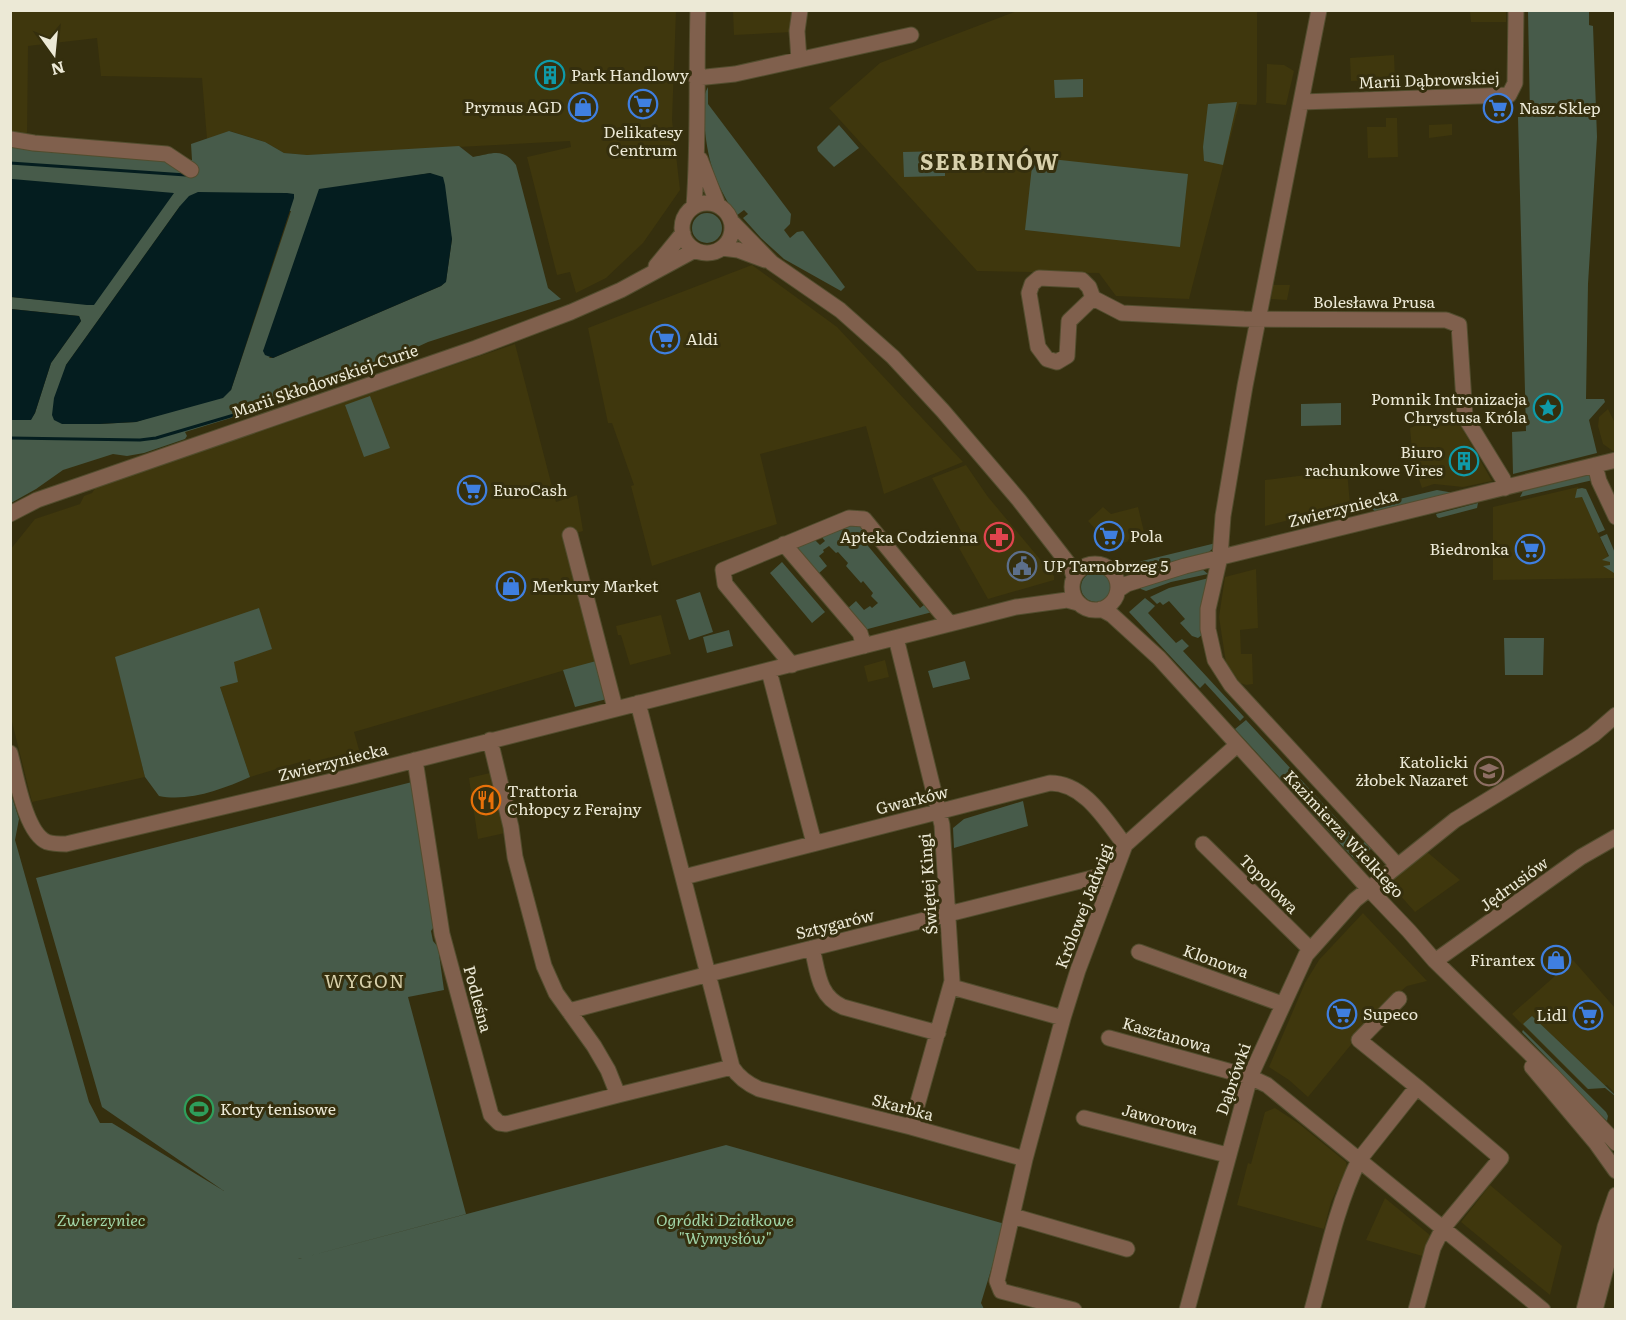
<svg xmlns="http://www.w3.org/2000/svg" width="1626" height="1320" viewBox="0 0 1626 1320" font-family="Literata,serif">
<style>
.built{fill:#3f370d}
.green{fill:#475b4a;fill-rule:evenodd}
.water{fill:#041d1f}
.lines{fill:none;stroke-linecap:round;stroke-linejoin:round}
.stream{stroke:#041d1f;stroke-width:3}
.minor-casing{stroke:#524d2e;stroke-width:17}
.minor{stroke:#80604d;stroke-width:15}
.labels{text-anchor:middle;stroke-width:6;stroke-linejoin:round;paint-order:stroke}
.poi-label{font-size:16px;fill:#ece9d6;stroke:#352f0e;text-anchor:start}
.street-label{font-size:16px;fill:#ece9d6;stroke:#352f0e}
.park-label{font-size:16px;font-style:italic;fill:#a1d5a8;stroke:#352f0e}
.neighbourhood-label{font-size:18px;letter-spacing:1.5px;fill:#d7d0ab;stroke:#352f0e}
.district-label{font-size:22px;font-weight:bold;letter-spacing:1.5px;fill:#d7d0ab;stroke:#352f0e}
</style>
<rect width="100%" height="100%" fill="#352f0e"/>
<path class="built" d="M10,11H676L672,120L680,190L643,243L606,278L576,293L570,272L557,275L527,157L571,147L570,141L307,155L284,153L265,142L230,131L207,139L202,78L101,76L97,38L28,46L27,138L11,136Z
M733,11H793V32L734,35Z
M1017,11H1257V102L1256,105L1239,104L1189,299L1116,296L1099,273L977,271L829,108L880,63Z
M1470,11H1506V22H1471Z
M1394,55L1395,79L1351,81L1350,58Z
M1267,64L1284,65L1294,71L1286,105L1266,103Z
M1508,104V117H1487V105Z
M1386,118H1397L1398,157L1368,158L1367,127H1386Z
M1452,124V135L1429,138V125Z
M752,265L837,327L963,462L884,494L866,426L760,454L777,524L652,566L631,486L634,485L612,423H608L588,328Z
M1273,285H1290L1287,300L1271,299Z
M515,344L556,502L577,495L583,531L564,537L596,661L354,732L361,757L314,769L310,759L250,777L220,687L116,657L145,777L32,802L11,718L10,550L35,519L80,504L84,496L92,493L96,487Z
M1608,409L1615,423V451H1613L1603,444L1598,426L1599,417Z
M1457,419L1492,481L1463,487L1434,484L1422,488L1413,461L1410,428L1424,422L1427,426Z
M966,465L988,497L1054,576V580L988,599L959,548L967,542L932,478Z
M1347,470L1350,505L1265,526V480Z
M1578,487L1615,572V578L1493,580V507Z
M1103,507L1111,514L1138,507L1145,536L1114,546L1110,545L1088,521Z
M1256,569L1258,628L1240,630L1241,654H1252L1253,684L1246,685L1240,683L1226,663L1219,617L1225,577Z
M661,615L671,654L630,665L621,635H618L616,626Z
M885,660L889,677L868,682L864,666Z
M490,773L505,833L478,839L469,778Z
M1426,851L1460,880L1415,912L1390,884V881Z
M1363,913L1427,981L1407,986L1382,1007L1308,1097L1289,1080L1269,1067L1305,983L1319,960Z
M1573,960L1615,1008V1093L1607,1085L1587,1089L1512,1014Z
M1275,1108L1298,1123L1346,1162L1347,1167L1331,1202L1324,1229L1237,1205L1248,1163L1251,1164L1265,1112Z
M1490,1185L1562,1246L1550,1295L1461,1222Z
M1385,1198L1431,1236L1426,1257L1366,1240Z"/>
<path class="green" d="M1528,11H1589V25L1593,26L1597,137L1588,284L1586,399H1604L1605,402L1589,420L1597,453L1513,474L1512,432L1526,431L1518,117L1530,116Z
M1083,79V97L1055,98L1054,80Z
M708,87V104L791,214L790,224L784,230L790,238L797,232L803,231L845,287L841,291L784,259L761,238L743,218L748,214L744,210L736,216C714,180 707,161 704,119C703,108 702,97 708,87Z
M1237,102L1223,165L1204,161L1203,147L1208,104Z
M839,125L859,148L834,167L818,151L817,147Z
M229,131L265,142L284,153L307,155L459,146L473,157C492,154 503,147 516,165L548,288L561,299L428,342L348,379L293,399L185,432L187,436L185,439L144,453L127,456L113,454L63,470L36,489L11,503V420L31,419L35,413L51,363L81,321L79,316L11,309V297L94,305L12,179L11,180V146L32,151L192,160L191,144ZM431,173L452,239L446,281L441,286L273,358H269L400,178ZM180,206L291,211L231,390L136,422L99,424H62L66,365Z
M945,151V176L904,177L903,152Z
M1033,157L1188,174L1180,247L1025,230Z
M692 228a15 15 0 1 1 30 0a15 15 0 1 1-30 0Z
M370,396L390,448L364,457L345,405Z
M1341,403V425L1301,426V404Z
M1582,473L1590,475L1593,480L1520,497L1523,491Z
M1582,488L1586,489L1605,530L1598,533L1582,497L1575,498L1577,489Z
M1437,490L1454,493L1377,513L1371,508L1366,509V507Z
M1478,503L1477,508L1439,518L1437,517L1436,514Z
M854,521L870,533L863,540L920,608L928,602L936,611L864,630L847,609L856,601L864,610L870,606L872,608L878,603L871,596L873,593L863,581L861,583L846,566L848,563L838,552L836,553L829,546L823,550L824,552L819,556L827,566L818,574L794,548L815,540L820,545L825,541L820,535Z
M1607,534L1615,553V572L1614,573L1603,566L1610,565V562L1602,560L1609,556L1600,537Z
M1216,543C1214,546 1213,549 1210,551C1200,560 1151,566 1135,569V565L1138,562Z
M782,562L825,612L812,623L770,573Z
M1202,569L1208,574L1171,582L1146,591L1141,589L1139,585Z
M1081 587a15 15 0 1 1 30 0a15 15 0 1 1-30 0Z
M1209,578L1203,634L1198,638L1192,636L1180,623L1185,619L1169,601L1163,605L1160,602L1157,604L1150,597L1169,588Z
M700,592L713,632L689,640L676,600Z
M1145,598L1155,606L1148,613L1176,643L1182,639L1189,646L1183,651L1244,717L1240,721L1205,683L1200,688L1129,612Z
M259,608L272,649L234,662L238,682L220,687L250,777C223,789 189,802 159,796L145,777L115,657Z
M729,630L733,646L707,653L703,637Z
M1504,638H1544L1543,675H1505Z
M596,661L607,699L575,707L563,670Z
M965,661L970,679L933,688L928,671Z
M1246,720L1361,845L1367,840L1373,847L1357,862L1235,729Z
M412,782L435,925L431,931L433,941L438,947L444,990L408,997L466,1214L298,1259L726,1145L1005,1224L981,1303L984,1309H11L10,791L19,819L15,840L89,1102L100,1123H112L224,1191L102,1107L36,878Z
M1023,801L1028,826L954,848L953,828L964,819Z
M1532,1016L1615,1095V1096L1605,1088L1588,1089L1523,1024Z
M1523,1030L1606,1112L1608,1116L1607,1121L1567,1083L1551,1062L1522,1032Z"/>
<path class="water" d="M430,173L443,177L445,185L452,239L446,282L441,286L273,358L265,355L263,351L319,189Z
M12,179L174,193L94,305H87L11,297L10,180Z
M198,192L287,193L294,194V198L231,390L223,398L136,422L99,424H62L54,420L52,415L54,398L66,365L180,206L189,196Z
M11,309L79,316L81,321L51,363L35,413L31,420H11Z"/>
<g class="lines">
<path class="stream" d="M10,163L186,175
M10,438L140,440L156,438L251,410"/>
<g class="minor-casing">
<path id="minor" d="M1319,10L1245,386L1223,516L1220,557L1208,609V629L1215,660L1231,685L1397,865
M799,60L797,31L800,10
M696,78L735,74L911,35
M1301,102L1509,95L1515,83L1516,10
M10,139L34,143L167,154L191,170
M700,159L718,205
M682 228a25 25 0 1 1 50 0a25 25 0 1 1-50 0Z
M694,206C699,141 696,76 698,10
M731,221L772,263L840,310L893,357L943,411L1019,500L1071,567L1074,577
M722,248L738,250L765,260
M656,266L683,233
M1093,298L1069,321L1067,356L1057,362L1047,359L1038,347L1029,293L1032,284L1039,278L1082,280L1089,287L1093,298L1122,313L1244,319L1446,320L1459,325L1465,417L1503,479L1505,488
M1595,465L1599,481L1616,517
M10,514L37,500L476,348L571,312L621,290L695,250
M570,535L615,708
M784,544L860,633L864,646
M1072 587a23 23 0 1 1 46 0a23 23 0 1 1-46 0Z
M1118,590L1127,584L1185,566L1616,460
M1101,609L1112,615L1159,658L1368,888L1409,931L1435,961L1551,1074L1616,1143
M896,638L942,825L952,981L911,1127
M792,665L725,584L723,570L849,518L864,519L950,624
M769,671L814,843
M638,703L732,1067C739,1078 748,1084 759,1089L911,1127L1025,1159
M490,740L511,827L515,857L544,966L556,993L594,1046L608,1070L618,1095L732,1067
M10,753C16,774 25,833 47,842C53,844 60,844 66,844L353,776L1016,607L1067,600L1078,603
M415,760L442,934L491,1115L499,1123L506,1124L618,1095
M1203,844L1310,949
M684,877L1050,783C1085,783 1106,821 1125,845
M812,948C818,972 818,996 843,1007L938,1033
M1139,952L1282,1004
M1435,961L1581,857L1616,837
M952,987L1063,1018
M1399,999L1359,1040L1417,1087
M569,1011L709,974L1096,877L1111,881
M1109,1038L1250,1077L1267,1085L1543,1310
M1532,1067L1596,1143L1616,1171
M1084,1118L1227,1155
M1013,1216L1127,1249
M1074,1310L1001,1291L997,1281L1025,1159L1063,1018L1078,970L1125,845L1237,745
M1187,1310L1250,1077L1306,955L1355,900L1455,820L1575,747L1593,735L1616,715
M1312,1310C1326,1259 1336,1207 1359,1160L1417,1087L1501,1158L1443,1228L1433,1248L1416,1310
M1584,1310L1605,1227L1616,1195
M1595,1310L1616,1230"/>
</g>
<use href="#minor" class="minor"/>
</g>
<defs>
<g id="building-ring" transform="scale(1.5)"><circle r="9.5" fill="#352f0e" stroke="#0f9aa8" stroke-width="1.5"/><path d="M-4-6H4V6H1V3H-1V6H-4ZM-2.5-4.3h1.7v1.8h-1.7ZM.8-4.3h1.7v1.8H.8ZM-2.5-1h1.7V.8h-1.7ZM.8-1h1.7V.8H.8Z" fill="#0f9aa8"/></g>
<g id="supermarket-ring" transform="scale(1.5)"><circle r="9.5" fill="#352f0e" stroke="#3f7fe0" stroke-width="1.5"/><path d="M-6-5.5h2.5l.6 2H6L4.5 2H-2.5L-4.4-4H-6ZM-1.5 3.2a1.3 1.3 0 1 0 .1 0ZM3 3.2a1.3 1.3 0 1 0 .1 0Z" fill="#3f7fe0"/></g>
<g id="shop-ring" transform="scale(1.5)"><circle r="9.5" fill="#352f0e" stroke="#3f7fe0" stroke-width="1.5"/><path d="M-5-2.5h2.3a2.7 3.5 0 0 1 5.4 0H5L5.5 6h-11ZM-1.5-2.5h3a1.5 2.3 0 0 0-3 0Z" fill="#3f7fe0"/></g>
<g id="sight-ring" transform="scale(1.5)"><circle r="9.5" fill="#352f0e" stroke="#0f9aa8" stroke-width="1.5"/><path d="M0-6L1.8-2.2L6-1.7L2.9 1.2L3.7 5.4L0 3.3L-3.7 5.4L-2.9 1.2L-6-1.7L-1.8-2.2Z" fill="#0f9aa8"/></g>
<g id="pharmacy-ring" transform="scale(1.5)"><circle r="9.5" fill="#352f0e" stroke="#e0444e" stroke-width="1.5"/><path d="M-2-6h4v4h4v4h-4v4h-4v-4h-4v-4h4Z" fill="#e0444e"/></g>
<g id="civic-ring" transform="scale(1.5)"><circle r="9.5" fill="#352f0e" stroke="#5c6f8a" stroke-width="1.5"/><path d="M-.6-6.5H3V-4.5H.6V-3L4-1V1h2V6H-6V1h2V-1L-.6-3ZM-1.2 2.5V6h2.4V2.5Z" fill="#5c6f8a"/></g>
<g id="school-ring" transform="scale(1.5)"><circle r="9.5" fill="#352f0e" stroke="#8d6e63" stroke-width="1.5"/><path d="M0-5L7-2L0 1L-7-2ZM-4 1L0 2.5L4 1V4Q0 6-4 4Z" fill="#8d6e63"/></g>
<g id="restaurant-ring" transform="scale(1.5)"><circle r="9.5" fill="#352f0e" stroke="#e8710a" stroke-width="1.5"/><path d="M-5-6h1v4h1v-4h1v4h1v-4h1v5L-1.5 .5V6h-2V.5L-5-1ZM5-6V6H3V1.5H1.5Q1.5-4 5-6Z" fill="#e8710a"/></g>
<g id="stadium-ring" transform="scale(1.5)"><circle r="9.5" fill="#352f0e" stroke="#2e9e5b" stroke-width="1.5"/><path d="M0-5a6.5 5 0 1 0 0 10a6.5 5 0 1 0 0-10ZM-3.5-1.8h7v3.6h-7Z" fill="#2e9e5b"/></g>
</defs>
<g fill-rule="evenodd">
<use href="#building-ring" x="550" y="75"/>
<use href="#supermarket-ring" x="643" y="104"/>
<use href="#shop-ring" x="583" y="107"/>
<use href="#supermarket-ring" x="1498" y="108"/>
<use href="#supermarket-ring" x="665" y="339"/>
<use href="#sight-ring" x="1548" y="408"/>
<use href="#building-ring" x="1464" y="461"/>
<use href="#supermarket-ring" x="472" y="490"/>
<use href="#supermarket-ring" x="1109" y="536"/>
<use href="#pharmacy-ring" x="999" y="537"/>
<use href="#supermarket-ring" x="1530" y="549"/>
<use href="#civic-ring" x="1022" y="566"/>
<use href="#shop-ring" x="511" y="586"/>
<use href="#school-ring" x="1489" y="771"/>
<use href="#restaurant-ring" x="486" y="800"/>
<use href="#shop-ring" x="1556" y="960"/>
<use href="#supermarket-ring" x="1342" y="1014"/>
<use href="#supermarket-ring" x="1588" y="1015"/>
<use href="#stadium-ring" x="199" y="1109"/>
</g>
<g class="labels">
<g class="poi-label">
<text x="571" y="81">Park Handlowy</text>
<text x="562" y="113" text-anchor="end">Prymus AGD</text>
<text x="1519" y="114">Nasz Sklep</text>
<text x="643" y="138" text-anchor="middle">Delikatesy<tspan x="643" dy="18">Centrum</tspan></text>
<text x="686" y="345">Aldi</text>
<text x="1527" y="405" text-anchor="end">Pomnik Intronizacja<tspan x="1527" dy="18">Chrystusa Króla</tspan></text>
<text x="1443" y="458" text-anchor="end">Biuro<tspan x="1443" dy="18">rachunkowe Vires</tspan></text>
<text x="493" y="496">EuroCash</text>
<text x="1130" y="542">Pola</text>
<text x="978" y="543" text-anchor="end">Apteka Codzienna</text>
<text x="1509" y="555" text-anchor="end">Biedronka</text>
<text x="1043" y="572">UP Tarnobrzeg 5</text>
<text x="532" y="592">Merkury Market</text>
<text x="1468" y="768" text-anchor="end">Katolicki<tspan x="1468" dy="18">żłobek Nazaret</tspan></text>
<text x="507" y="797">Trattoria<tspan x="507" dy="18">Chłopcy z Ferajny</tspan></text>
<text x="1535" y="966" text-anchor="end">Firantex</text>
<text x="1363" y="1020">Supeco</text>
<text x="1567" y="1021" text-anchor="end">Lidl</text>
<text x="220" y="1115">Korty tenisowe</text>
</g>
<g class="street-label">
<text transform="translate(1429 80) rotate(-2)" y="6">Marii Dąbrowskiej</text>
<text x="1374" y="308">Bolesława Prusa</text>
<text transform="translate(325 381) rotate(-19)" y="6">Marii Skłodowskiej-Curie</text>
<text transform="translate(1343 508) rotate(-14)" y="6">Zwierzyniecka</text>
<text transform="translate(333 762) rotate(-14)" y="6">Zwierzyniecka</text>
<text transform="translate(912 800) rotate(-14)" y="6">Gwarków</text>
<text transform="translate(1344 834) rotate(47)" y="6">Kazimierza Wielkiego</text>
<text transform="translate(928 884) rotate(-94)" y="6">Świętej Kingi</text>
<text transform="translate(1269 884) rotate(45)" y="6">Topolowa</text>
<text transform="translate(1514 884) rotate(-36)" y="6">Jędrusiów</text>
<text transform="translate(1084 906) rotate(-69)" y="6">Królowej Jadwigi</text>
<text transform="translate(835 924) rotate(-14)" y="6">Sztygarów</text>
<text transform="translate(1216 961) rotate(20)" y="6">Klonowa</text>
<text transform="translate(478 999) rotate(75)" y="6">Podleśna</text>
<text transform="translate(1167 1035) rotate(16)" y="6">Kasztanowa</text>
<text transform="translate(1233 1079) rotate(-71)" y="6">Dąbrówki</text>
<text transform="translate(903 1107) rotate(15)" y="6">Skarbka</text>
<text transform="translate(1160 1119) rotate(15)" y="6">Jaworowa</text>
</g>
<g class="park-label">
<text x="101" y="1226">Zwierzyniec</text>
<text x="725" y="1226">Ogródki Działkowe<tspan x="725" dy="18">"Wymysłów"</tspan></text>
</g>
<g class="neighbourhood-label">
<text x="365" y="988">WYGON</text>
</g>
<g class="district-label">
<text x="990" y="170">SERBINÓW</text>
</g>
</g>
<rect width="1626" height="1320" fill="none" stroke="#ece9d6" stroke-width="24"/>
<g transform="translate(54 54) rotate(165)" stroke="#352f0e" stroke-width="4.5" paint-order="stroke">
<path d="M0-4.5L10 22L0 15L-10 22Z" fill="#ece9d6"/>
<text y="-9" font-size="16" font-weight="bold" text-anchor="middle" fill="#ece9d6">N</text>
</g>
</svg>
